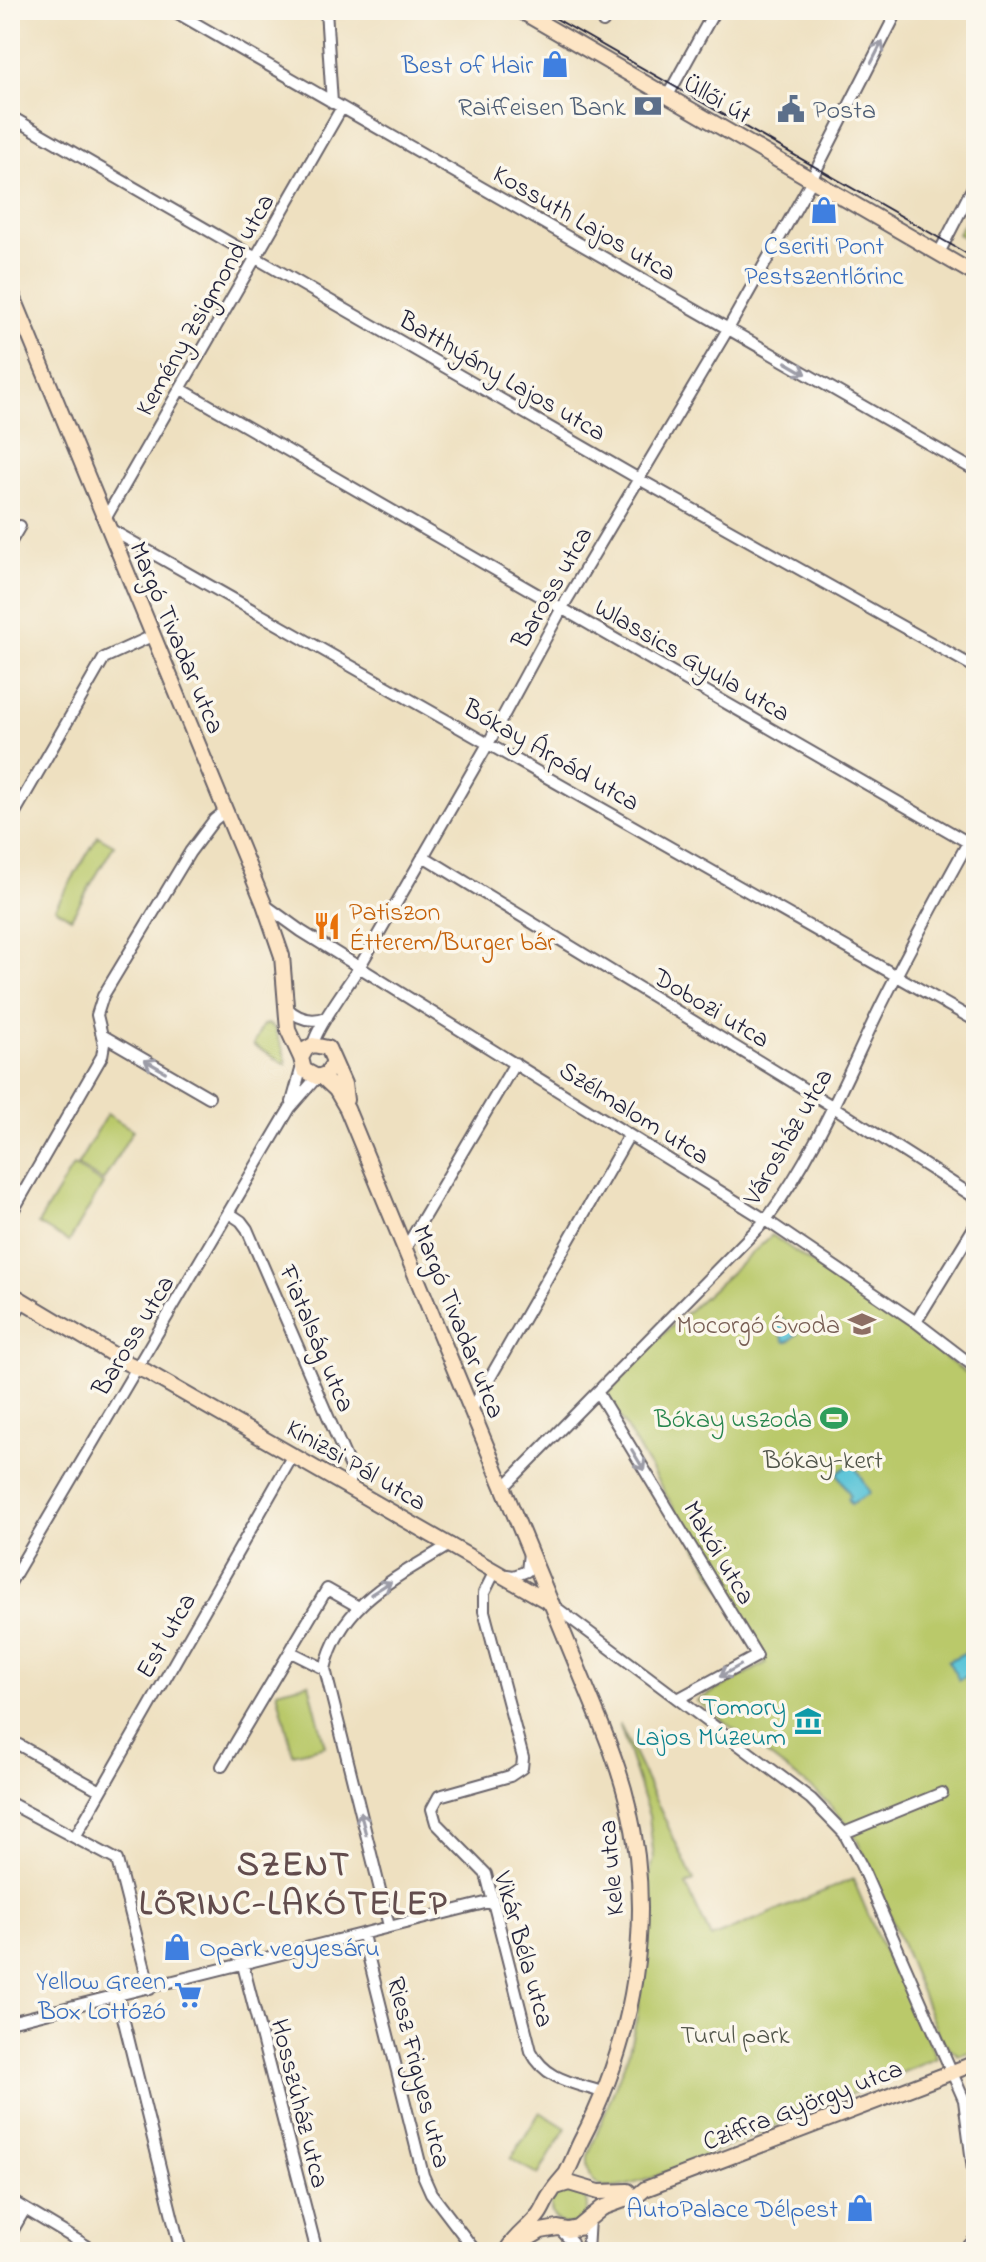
<svg xmlns="http://www.w3.org/2000/svg" width="986" height="2262" viewBox="0 0 986 2262" font-family="'Indie Flower',sans-serif">
<style>
.green{fill:#bac96b;stroke:#6e7653;stroke-width:2}
.water{fill:#5cc5d8;stroke:#3f748a;stroke-width:2}
.lines{fill:none;stroke-linecap:round;stroke-linejoin:round}
.street-casing{stroke:#69646a;stroke-width:14}
.secondary-casing{stroke:#69646a;stroke-width:18}
.street{stroke:#fff;stroke-width:10}
.secondary{stroke:#fde5c5;stroke-width:14}
.tram{stroke:#22223b;stroke-width:2}
.oneway{stroke:#9c9ca7}
.labels{text-anchor:middle;stroke-width:7;stroke-linejoin:round;paint-order:stroke}
.shop-label{font-size:26px;fill:#366cbe;stroke:#fbf7ec;text-anchor:end}
.street-label{font-size:26px;fill:#22223b;stroke:#fbf7ec}
.service-label{font-size:26px;fill:#4e5e75;stroke:#fbf7ec;text-anchor:end}
.food-label{font-size:26px;fill:#c56008;stroke:#fbf7ec;text-anchor:start}
.education-label{font-size:26px;fill:#785e54;stroke:#fbf7ec;text-anchor:end}
.leisure-label{font-size:26px;fill:#27864d;stroke:#fbf7ec;text-anchor:end}
.park-label{font-size:26px;fill:#505449;stroke:#fbf7ec}
.culture-label{font-size:26px;fill:#0d838f;stroke:#fbf7ec;text-anchor:end}
.district-label{font-size:34px;font-weight:bold;letter-spacing:2px;fill:#624c4d;stroke:#fbf7ec}
</style>
<rect width="100%" height="100%" fill="#fbf7ec"/>
<filter id="ink" filterUnits="userSpaceOnUse"><feTurbulence type="fractalNoise" baseFrequency=".0125" numOctaves="2"/><feDisplacementMap in="SourceGraphic" scale="16" xChannelSelector="R" yChannelSelector="G"/><feConvolveMatrix kernelMatrix="1 2 1 2 8 2 1 2 1" color-interpolation-filters="sRGB"/></filter>
<filter id="wash" filterUnits="userSpaceOnUse"><feTurbulence type="fractalNoise" baseFrequency=".006" numOctaves="4" result="noise"/><feDisplacementMap in="SourceGraphic" scale="32" xChannelSelector="R" yChannelSelector="G"/><feGaussianBlur stdDeviation="1.8" result="paint"/><feColorMatrix in="noise" values="0 0 0 0 0 0 0 0 0 0 0 0 0 0 0 0 0 1.4 0 .05"/><feComposite in="paint" operator="in"/></filter>
<g filter="url(#wash)">
<rect width="100%" height="100%" fill="#eee0c0"/>
<path class="green" d="M976,202V244L958,234Z
M98,836L114,845L71,918L55,908Z
M269,1024L275,1029C278,1040 287,1055 286,1064L253,1045L263,1025Z
M107,1114L133,1130L103,1181L77,1166Z
M73,1166L103,1184L69,1242L38,1224Z
M772,1235L976,1380V2051L958,2055L940,2039L870,1867L851,1828L819,1794L697,1701L766,1663L603,1389Z
M309,1683L325,1746L293,1754L277,1691Z
M619,1723L694,1881L686,1885L711,1938L853,1879L893,1973L899,1978L937,2058L652,2178C621,2187 586,2203 588,2156L628,2054L637,2017L647,1929L646,1886L654,1859L649,1816Z
M540,2112L566,2128L538,2175L511,2159Z
M551 2207a18 18 0 1 1 36 0a18 18 0 1 1-36 0Z"/>
<path class="water" d="M782,1319L798,1333L791,1340L785,1342L776,1325Z
M853,1463L870,1493L851,1504L848,1498L851,1496L837,1473Z
M966,1652L976,1671L959,1680L948,1661Z"/>
</g>
<g filter="url(#ink)">
<g class="lines">
<g class="street-casing">
<path id="street" d="M172,10L976,471
M326,10L332,103
M603,22L609,10
M667,97L715,10
M10,116L639,479L976,668
M811,180L898,10
M939,253L976,181
M181,389L976,847
M104,521L341,109
M108,528L976,1021
M10,543L20,526
M10,821L104,658L152,636
M423,856L832,1106L976,1198
M265,905L301,931L766,1220L916,1322L976,1368
M287,1008C298,1019 311,1023 327,1017
M102,1035L209,1097
M313,1045C315,1029 349,984 360,966L488,744L562,608L728,329L812,180
M292,1102L302,1066
M229,1213L241,1221L247,1229L352,1472L349,1487
M10,1216L102,1056L104,1044L97,1015L103,996L190,852L214,820L224,812
M405,1249L515,1063
M916,1322L976,1224
M10,1323L23,1301
M598,1393L757,1656L678,1699
M471,1411L629,1135
M503,1488L766,1220C812,1159 843,1085 876,1016C907,952 942,890 976,828
M495,1571L484,1593V1611L523,1758L522,1768L510,1776L439,1796L432,1809L436,1823L486,1874L531,2051C546,2081 575,2083 605,2093
M507,1575L514,1576L527,1571L529,1553
M10,1583L290,1108L317,1077
M554,1606L811,1799L844,1833L861,1865L964,2100L976,2193
M291,1652L325,1669
M12,1741L101,1791
M222,1766L327,1589L357,1606
M10,1803L117,1860L150,1989
M844,1833L942,1793
M75,1837L293,1455
M389,1926L325,1669C340,1602 398,1577 451,1544
M363,1935L423,2175L431,2193L476,2252
M243,1965L317,2252
M118,1997L181,2252
M10,2022L493,1901
M10,2200L97,2252
M560,2229L572,2242L574,2252
M10,2235L25,2209
M587,2252L589,2218
M963,2252L976,2238"/>
</g>
<g class="secondary-casing">
<path id="secondary" d="M519,10L976,275
M10,289L264,904L282,956L288,1030L301,1058
M333,1064L326,1074L317,1077L304,1070L301,1058L306,1049L313,1045L328,1048L344,1084L346,1100
M321,1076L336,1090L347,1109L592,1702C606,1736 620,1770 628,1805C655,1919 635,2038 581,2141C576,2151 572,2163 566,2174C561,2180 555,2186 551,2193C546,2199 544,2207 539,2214C530,2227 515,2235 507,2250
M10,1293L127,1363L147,1372L552,1604
M556,2187L569,2183L599,2192L628,2191
M521,2243L541,2231L558,2228L568,2230L578,2228L602,2208L638,2195L645,2189L976,2063"/>
</g>
<use href="#street" class="street"/>
<use href="#secondary" class="secondary"/>
<path class="tram" d="M541,10L976,259"/>
</g>
<defs><path id="oneway-shaft" d="M-6 0H5M1.5-3L5.5 0L1.5 3" fill="none" stroke-width="1.6" stroke-linecap="round" stroke-linejoin="round" transform="scale(2)"/></defs>
<g class="oneway">
<use href="#oneway-shaft" transform="translate(877 52) rotate(-63)"/>
<use href="#oneway-shaft" transform="translate(796 368) rotate(30)"/>
<use href="#oneway-shaft" transform="translate(155 1066) rotate(-150)"/>
<use href="#oneway-shaft" transform="translate(638 1460) rotate(59)"/>
<use href="#oneway-shaft" transform="translate(381 1588) rotate(-32)"/>
<use href="#oneway-shaft" transform="translate(730 1671) rotate(151)"/>
<use href="#oneway-shaft" transform="translate(363 1823) rotate(-104)"/>
</g>
</g>
<defs>
<g id="shop-bare" transform="scale(2.16)"><path d="M-5-2.5h2.3a2.7 3.5 0 0 1 5.4 0H5L5.5 6h-11ZM-1.5-2.5h3a1.5 2.3 0 0 0-3 0Z" fill="#3f7fe0" stroke="#fbf7ec" stroke-width="2.5" paint-order="stroke"/></g>
<g id="bank-bare" transform="scale(2.16)"><path d="M-6-4H6V4H-6ZM0-2.3a2.3 2.3 0 1 0 0 4.6a2.3 2.3 0 1 0 0-4.6Z" fill="#5c6f8a" stroke="#fbf7ec" stroke-width="2.5" paint-order="stroke"/></g>
<g id="civic-bare" transform="scale(2.16)"><path d="M-.6-6.5H3V-4.5H.6V-3L4-1V1h2V6H-6V1h2V-1L-.6-3ZM-1.2 2.5V6h2.4V2.5Z" fill="#5c6f8a" stroke="#fbf7ec" stroke-width="2.5" paint-order="stroke"/></g>
<g id="restaurant-bare" transform="scale(2.16)"><path d="M-5-6h1v4h1v-4h1v4h1v-4h1v5L-1.5 .5V6h-2V.5L-5-1ZM5-6V6H3V1.5H1.5Q1.5-4 5-6Z" fill="#e8710a" stroke="#fbf7ec" stroke-width="2.5" paint-order="stroke"/></g>
<g id="school-bare" transform="scale(2.16)"><path d="M0-5L7-2L0 1L-7-2ZM-4 1L0 2.5L4 1V4Q0 6-4 4Z" fill="#8d6e63" stroke="#fbf7ec" stroke-width="2.5" paint-order="stroke"/></g>
<g id="stadium-bare" transform="scale(2.16)"><path d="M0-5a6.5 5 0 1 0 0 10a6.5 5 0 1 0 0-10ZM-3.5-1.8h7v3.6h-7Z" fill="#2e9e5b" stroke="#fbf7ec" stroke-width="2.5" paint-order="stroke"/></g>
<g id="museum-bare" transform="scale(2.16)"><path d="M0-6L6-3V-2H-6V-3ZM-5-1h2V3h-2ZM-1-1h2V3h-2ZM3-1h2V3H3ZM-6 4H6V6H-6Z" fill="#0f9aa8" stroke="#fbf7ec" stroke-width="2.5" paint-order="stroke"/></g>
<g id="supermarket-bare" transform="scale(2.16)"><path d="M-6-5.5h2.5l.6 2H6L4.5 2H-2.5L-4.4-4H-6ZM-1.5 3.2a1.3 1.3 0 1 0 .1 0ZM3 3.2a1.3 1.3 0 1 0 .1 0Z" fill="#3f7fe0" stroke="#fbf7ec" stroke-width="2.5" paint-order="stroke"/></g>
</defs>
<g fill-rule="evenodd">
<use href="#shop-bare" x="555" y="64"/>
<use href="#bank-bare" x="648" y="106"/>
<use href="#civic-bare" x="791" y="109"/>
<use href="#shop-bare" x="824" y="210"/>
<use href="#restaurant-bare" x="327" y="926"/>
<use href="#school-bare" x="862" y="1324"/>
<use href="#stadium-bare" x="834" y="1418"/>
<use href="#museum-bare" x="808" y="1721"/>
<use href="#shop-bare" x="177" y="1947"/>
<use href="#supermarket-bare" x="188" y="1995"/>
<use href="#shop-bare" x="860" y="2208"/>
</g>
<g class="labels">
<g class="shop-label">
<text x="533" y="73">Best of Hair</text>
<text x="824" y="254" text-anchor="middle">Cseriti Pont<tspan x="824" dy="30">Pestszentlőrinc</tspan></text>
<text x="199" y="1956" text-anchor="start">Opark vegyesáru</text>
<text x="166" y="1989">Yellow Green<tspan x="166" dy="30">Box Lottózó</tspan></text>
<text x="838" y="2217">AutoPalace Délpest</text>
</g>
<g class="street-label">
<text transform="translate(718 98) rotate(30)" y="9">Üllői út</text>
<text transform="translate(585 222) rotate(30)" y="9">Kossuth Lajos utca</text>
<text transform="translate(204 304) rotate(-60)" y="9">Kemény Zsigmond utca</text>
<text transform="translate(503 375) rotate(30)" y="9">Batthyány Lajos utca</text>
<text transform="translate(551 587) rotate(-60)" y="9">Baross utca</text>
<text transform="translate(178 637) rotate(67)" y="9">Margó Tivadar utca</text>
<text transform="translate(693 659) rotate(30)" y="9">Wlassics Gyula utca</text>
<text transform="translate(552 754) rotate(30)" y="9">Bókay Árpád utca</text>
<text transform="translate(712 1007) rotate(31)" y="9">Dobozi utca</text>
<text transform="translate(635 1112) rotate(32)" y="9">Szélmalom utca</text>
<text transform="translate(787 1136) rotate(-60)" y="9">Városház utca</text>
<text transform="translate(460 1321) rotate(68)" y="9">Margó Tivadar utca</text>
<text transform="translate(132 1335) rotate(-59)" y="9">Baross utca</text>
<text transform="translate(318 1338) rotate(67)" y="9">Fiatalság utca</text>
<text transform="translate(357 1464) rotate(30)" y="9">Kinizsi Pál utca</text>
<text transform="translate(720 1552) rotate(59)" y="9">Makói utca</text>
<text transform="translate(165 1635) rotate(-60)" y="9">Est utca</text>
<text transform="translate(610 1868) rotate(-95)" y="9">Kele utca</text>
<text transform="translate(525 1949) rotate(74)" y="9">Vikár Béla utca</text>
<text transform="translate(420 2072) rotate(76)" y="9">Riesz Frigyes utca</text>
<text transform="translate(301 2103) rotate(76)" y="9">Hosszúház utca</text>
<text transform="translate(802 2104) rotate(-21)" y="9">Cziffra György utca</text>
</g>
<g class="service-label">
<text x="626" y="115">Raiffeisen Bank</text>
<text x="813" y="118" text-anchor="start">Posta</text>
</g>
<g class="food-label">
<text x="349" y="920">Patiszon<tspan x="349" dy="30">Étterem/Burger bár</tspan></text>
</g>
<g class="education-label">
<text x="840" y="1333">Mocorgó Óvoda</text>
</g>
<g class="leisure-label">
<text x="812" y="1427">Bókay uszoda</text>
</g>
<g class="park-label">
<text x="823" y="1468">Bókay-kert</text>
<text x="735" y="2043">Turul park</text>
</g>
<g class="culture-label">
<text x="786" y="1715">Tomory<tspan x="786" dy="30">Lajos Múzeum</tspan></text>
</g>
<g class="district-label">
<text x="294" y="1875">SZENT<tspan x="294" dy="39">LŐRINC-LAKÓTELEP</tspan></text>
</g>
</g>
<rect width="986" height="2262" fill="none" stroke="#fbf7ec" stroke-width="40"/>
</svg>
